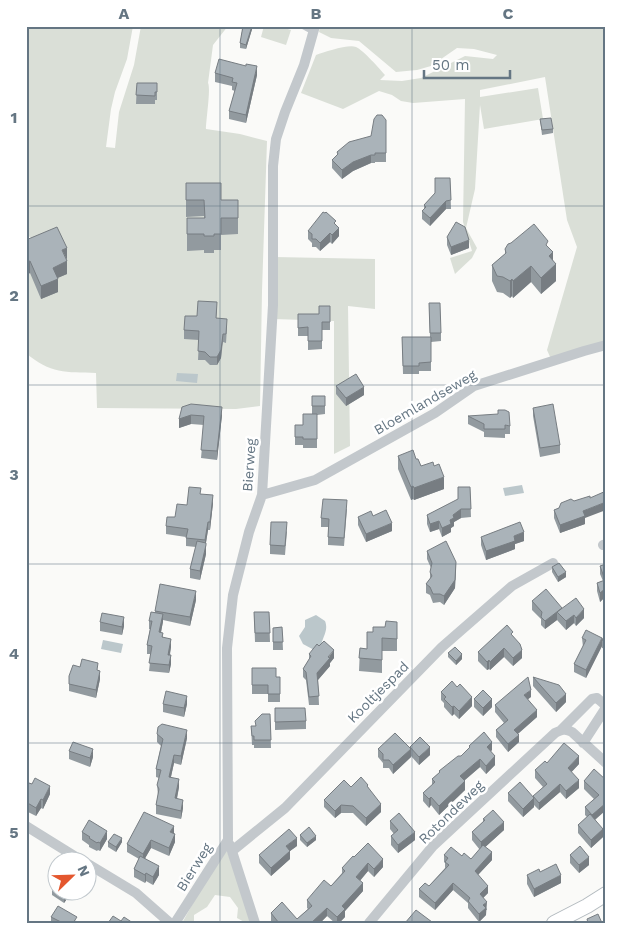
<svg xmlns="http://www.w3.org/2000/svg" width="632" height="949" viewBox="0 0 632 949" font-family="'Work Sans',sans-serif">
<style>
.green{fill:#dadfd7}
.water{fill:#bbc7cb}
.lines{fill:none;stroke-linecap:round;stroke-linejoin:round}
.secondary-casing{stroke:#b3babf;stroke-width:16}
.lane{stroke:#c3c8cc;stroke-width:5}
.street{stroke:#c3c8cc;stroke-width:10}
.secondary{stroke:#fff;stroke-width:14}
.wall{fill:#929a9f}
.shaded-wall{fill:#777d82}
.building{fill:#aab3b9;stroke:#777d82}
.grid{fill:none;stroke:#657683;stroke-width:1;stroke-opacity:0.55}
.labels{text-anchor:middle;stroke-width:5;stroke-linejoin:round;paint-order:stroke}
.street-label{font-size:14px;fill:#657683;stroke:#fff}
.neatline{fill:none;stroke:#657683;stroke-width:2}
.grid-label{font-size:16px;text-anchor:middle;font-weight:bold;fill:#657683}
</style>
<rect width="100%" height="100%" fill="#fafaf8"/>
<path class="green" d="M26,26H133L127,59L115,92L111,109L106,147L115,148L119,112L134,65L141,26H228L213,45L208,83C211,88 206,120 206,129L240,134L267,141L262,291L260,406L236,409L97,408L96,373C66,372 50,374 26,353V254L33,244L31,238L26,234Z
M264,26H278L291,30L286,45L261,37Z
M320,26H606V344L551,359L547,350L577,247L567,220L545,77L480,90V97L538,88L543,119L484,129L480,105L475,189L466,228L477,248L472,258L455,274L450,258L472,251L463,222L465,99L413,103L401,101L392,95L379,91L343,109L301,93L316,55C325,52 348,44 356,47C363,50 380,69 385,75L380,80L402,81L421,78L465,56L493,59L497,55L474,49L457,48L431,66L417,70L396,72L359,41L331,38L319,32Z
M275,257L375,259V309L348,306L350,446L334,454V321L274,319Z
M227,851L252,923H246L237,918L238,908L230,897L215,895L207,907L194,915V923H182L218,858Z"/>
<path class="water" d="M177,373L198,374L197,383L176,381Z
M522,485L524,493L505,496L503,488Z
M316,615L325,621C329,631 322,637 321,647L316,651L303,644L299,636L305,627V620Z
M103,640L123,644L121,653L101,649Z"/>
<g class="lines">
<g class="secondary-casing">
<path id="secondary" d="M554,923L587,906L606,894"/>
</g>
<path class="lane" d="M302,26L313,32"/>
<path class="street" d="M262,495L315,480L435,413L474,386L584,351L606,345
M603,545L606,544
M561,730L592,699L597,698L605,705V709L583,743
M26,826L84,862
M230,845L255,923
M232,851L285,808L442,647L512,586L553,563
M88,864L136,893L170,923
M175,923L228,840L227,648L233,595L249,532L262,495L273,305V166L276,139L285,112L304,65L315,26
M369,923L433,846L555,733C561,730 565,728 572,732L606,763"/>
<use href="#secondary" class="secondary"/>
</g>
<path class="wall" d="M243,26H253L246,49L240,48V43Z
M246,66L257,75L246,123L229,119V111L235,91L232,90V86L215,82V73Z
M137,83H157V100H155V104H136Z
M540,119L553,129V133L542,135Z
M386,120V162H375V163H371L353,171L342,179L332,168V160L337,155V152L371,136Z
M450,178L451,209H446L430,226L422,219V211L424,209V205Z
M186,183L221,200H238V234L221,235V250H214V253H204V250L187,251V218H204V216L186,217Z
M336,225L339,236L332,244L330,242L320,251L316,247H312V243L308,239V231Z
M447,237L469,248L451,255L447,245Z
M26,240L67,260V274L57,278L58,292L41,299L30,273L26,275Z
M548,247L553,260L556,281L541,294L531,282L513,298L512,296L510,298L503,293L497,292L492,281V265L505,254V249Z
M429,303L441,333V341L431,342V371H419V374H403L402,337H430Z
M330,306V330H322V349L308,350V336H298V314H319Z
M217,311L216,318L227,327L226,343L223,342L221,358L217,365H210L205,360H198L199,340L184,339V330L197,316Z
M336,386L364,395L346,406L336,394Z
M312,396H325V414L317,415V448H303V445H295V425H303L312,414Z
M182,407L222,415L217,460L201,458L204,425L191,424L179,428Z
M533,408L560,445V453L540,457L533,416Z
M468,416L510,426V434H505V438L484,437V432L468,424Z
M398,456L416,459L421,466L444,489L414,500L413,499L411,500L398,469Z
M458,487H470L471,517L461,518L454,522V526L451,528V532L442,537L439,529L430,532L427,524V515L458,500Z
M201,494L213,503L210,530H208L206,543V554L200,580L190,578V569L196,547L186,546V537L166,534V526L187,505Z
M590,498L585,518V524L560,533L554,518V510L574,501Z
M347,509L344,546L328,545V527H321V518Z
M358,517L392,531L366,542L358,525Z
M287,531L285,555L270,554V545Z
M481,537L524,541L515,544V549L486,560L481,545Z
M427,551L456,570L455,588L444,605L440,602L433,603L430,595L426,593V584L430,579V572L431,568L427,559Z
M606,564V596L600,602L597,591V583L603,581L600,574V566Z
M552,567L566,577L558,582L552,572Z
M196,600L190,626L163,620L161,633L163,637L171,647L170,655L171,664L169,673L149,671L151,654H147V645L150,629H149V621L155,612V611Z
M532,601L562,608L584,618L576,626L574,623L566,630L557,620L545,629L541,625V619L532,610Z
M254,612H269L270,642H255Z
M100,622L124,626L122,635L100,631Z
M397,622V651H382V673L359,671L360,648L367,649L373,632Z
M282,627L283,650H273V628Z
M606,633V649L602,648V640Z
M513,636L522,658L513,666L504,657L490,670L489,669L487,670L478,661V652Z
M582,638L602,646L586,678L574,672V664L583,647Z
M448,653L462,659L456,665L448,657Z
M309,654L334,658L330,663V666L318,680L319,705H309L306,680L303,677V669L309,660Z
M252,668L276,677H280V702H268V694H252Z
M98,671L100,679L96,698L69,691V676Z
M533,677L566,702L556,712L533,686Z
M441,692L472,706L459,719L454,714L452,716L444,707V703L441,700Z
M531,697L528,699L537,717L518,734L519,742L508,752L496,737V730L504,723L495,712V705Z
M474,699L492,707L483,716L474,707Z
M163,704H187L184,717L163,712Z
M275,708L306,721V729L275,730Z
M270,714L271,748H254V745H252L251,726H255Z
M157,734L187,738L181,765L174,763L171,777L179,787L177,799L183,808L181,819L156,814V805L158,795L157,785L159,778L156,777V769L161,746L157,742Z
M469,746L492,750L491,751L495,765L486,774L480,767L464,781L465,790L439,815L431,805L429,808L423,801V793L432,785V779L439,773V771L461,756L469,748Z
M410,747L430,755L419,765L411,756V757L393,774L389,768H383V763L378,757V749L410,748Z
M69,751L93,757L90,767L69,759Z
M547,763L579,764L571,772L579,788L566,799L560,792L539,810L534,805V807L523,817L508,801V793L533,797L543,787L535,778V770Z
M606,780V810L595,820L603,837L591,848L578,833V825L587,817L585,815V807L594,799L584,789V781Z
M351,787H368L381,812L366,826L353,813H341L335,818L324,807V800Z
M26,789L50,794L43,809L41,808L36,816L26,811Z
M483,819L504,830L485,847L492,860L478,875L488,893L483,898L487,910H486V915L479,922L468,908V903L453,890L435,910L419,897V889L429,886L445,868V863L444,862V855L462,856L471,859L480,850L472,840V832L483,822Z
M390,821L415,840L398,853L391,845V836L394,834L390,829Z
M82,832L107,839L100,851L98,850L97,851L89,847V845L82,840Z
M174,833L175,842L169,856L151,848L145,858L159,875L153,885L146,881L145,883L134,877V869L139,859L127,852V844Z
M300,835L316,840L307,847L300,840Z
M108,842H122L116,852L108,847Z
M297,846L290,851V859L271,876L259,863V855Z
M570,855L589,865L579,873L570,863Z
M354,857L383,867L374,877L368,871L360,881L363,891L345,911V917L339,923H335L327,916L320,923H272L271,921V913L297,919L308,909L307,908V900L331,886L342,873V868Z
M540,872L561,883L534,897L527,884V875Z
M58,878V892H72L64,903L52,895V886Z
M51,917L77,921L76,923H55L51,921Z"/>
<path class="shaded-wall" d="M252,26H253L246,49V45Z
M257,66V75L246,123V115Z
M371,155V163L353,171L342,179V170L353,162Z
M446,201V209L430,226V218Z
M339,228V236L332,244V235Z
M330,233V242L320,251V243Z
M469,240V248L451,255V247Z
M67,248V260L62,250Z
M553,252V267L556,264V281L541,294V278L549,256Z
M30,261V273L26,275V262Z
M67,261V274L53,280V268Z
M531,266V282L513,298V281Z
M58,279V292L41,299V286Z
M512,279V296L510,298V281Z
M223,334L221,358L217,365V357Z
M364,387V395L346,406V398Z
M222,407V415L217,460V451Z
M191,415V424L179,428V419Z
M444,477V489L414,500V488Z
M413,486V499L411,500V487Z
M213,495V503L210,530V522Z
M606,502V510L585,518V524L560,533V525L583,511Z
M461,509V518L454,522V526L451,528V532L442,537V528L450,520L453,515Z
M439,521V529L430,532V524Z
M208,522V530L205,548V540Z
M392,523V531L366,542V534Z
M524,532V541L515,544V549L486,560V551L514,536Z
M206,545V554L200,580V571Z
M456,562L455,588L444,605V596Z
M566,572V577L558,582V577Z
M606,588V596L600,602V593Z
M196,591V600L190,626V617Z
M584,609V618L576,626V618Z
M557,612V620L545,629V621Z
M163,614V622L159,641V632Z
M574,615V623L566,630V621Z
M124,617V626L122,635V627Z
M602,638V646L586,678V670Z
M171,639V647L168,663V655Z
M504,648V657L490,670V662Z
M334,650V658L330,663V666L317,681V673Z
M522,650V658L513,666V658Z
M462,654V659L456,665V661Z
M171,655V664L169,673V665Z
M489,660V669L487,670V662Z
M100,671V679L96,698V690Z
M531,690V697L524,702V695Z
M566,694V702L556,712V703Z
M187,696V704L184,717V708Z
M472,697V706L459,719V711Z
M492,699V707L483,716V708Z
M454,706V714L452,716V707Z
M537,710V717L514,737V730Z
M187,730V738L181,765V756Z
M519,735V742L508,752V744Z
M492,742V750L487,755V747Z
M430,747V755L419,765V757Z
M93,749V757L90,767V758Z
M411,749V757L393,774V765Z
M174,755V763L169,785V777Z
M495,756V765L486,774V766Z
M579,756V764L568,776V768Z
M480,759V767L460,784V776Z
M179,779V787L175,807V798Z
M579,780V788L566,799V791Z
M465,781V790L439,815V806Z
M560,784V792L539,810V803Z
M50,786V794L43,809V800Z
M431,797V805L429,808V799Z
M534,798V807L523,817V809Z
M41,799V808L36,816V808Z
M183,800V808L181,819V811Z
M606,803V810L592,822V815Z
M381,804V812L366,826V818Z
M341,805V813L335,818V811Z
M504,822V830L481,851V842Z
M174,826V834L170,832Z
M603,829V837L591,848V840Z
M107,831V839L100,851V843Z
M415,832V840L398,853V845Z
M175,834V842L169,856V848Z
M316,836V840L307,847V843Z
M122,838V842L116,852V847Z
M297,838V846L290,851V859L271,876V868L286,846Z
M151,840V848L143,862V854Z
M492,852V860L475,878V871Z
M589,857V865L579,873V865Z
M383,859V867L374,877V869Z
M368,863V871L356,885V877Z
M159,866V875L153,885V877Z
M146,873V881L145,883V875Z
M561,875V883L534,897V889Z
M363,883V891L345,911V917L339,923H337V917L342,906Z
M453,883V890L435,910V903Z
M488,886V893L480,901V894Z
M66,892H72L64,903V894Z
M487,902L486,915L479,922V914L483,905Z
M327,908V916L320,923H311Z"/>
<path class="building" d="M243,26H252L246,45L240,43Z
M219,59L246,66V64L257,66L246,115L229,111L237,83L232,82L233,78L215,73Z
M137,83H157V92H155V96L136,95Z
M377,115H382L386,120V153H375V155H371L353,162L342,170L332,160L338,154L337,152L349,142L371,136L374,119Z
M551,118L553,129L542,130L540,119Z
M435,178H450L451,200L446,201L430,218L422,211L426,207L424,205L435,193Z
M186,183H221V200H238V218H221V234H214V236H204V234H187V218H205L204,200H186Z
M323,212L325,213L326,212L336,221L334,223L339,228L332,235L330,233L320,243L316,239H312V234L308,231Z
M456,222L465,227L469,240L451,247L447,237Z
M534,224L548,241L546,245L553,252L549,256L556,264L541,278L531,266L513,281L512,279L510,281L503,277L497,276L492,265L506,253L505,249L508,244L511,243Z
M57,227L67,248L62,250L67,261L53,268L58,279L41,286L30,261L26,262V240Z
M198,301L217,302L216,318L227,319L226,334H223L221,350L217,357H210L205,352L198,351L199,331L184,330L185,316H197Z
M429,303H440L441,333H430Z
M319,306H330V322H322V341H308V327L298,328V314H319Z
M402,337H431V362L419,363V366H403Z
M356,374L364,387L346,398L336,386Z
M312,396H325V406H312Z
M191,404L222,407L217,451L201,450L204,416L191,415L179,419L182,407Z
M553,404L560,445L540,448L533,408Z
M498,410H505L509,412L510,426L505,425V429H484V424L468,416L498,414Z
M303,414H317V439H303V437H295V425H303Z
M413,450L416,459H418L421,466L433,462L434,466L439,464L444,477L414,488L413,486L411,487L398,456Z
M189,487L201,488L200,494L213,495L210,522H208L205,540L186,538L188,529L166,526L167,517H175L177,504L187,505Z
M458,487H470L471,509H461L453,515L454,518L450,520L451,524L442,528L439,521L430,524L427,515L458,499Z
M606,491V502L583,511L585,516L560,525L554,510L559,508L561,503L571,499L574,501L590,496V498Z
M323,499L347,500L344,538L328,537L329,519L321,518Z
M386,510L392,523L366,534L358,517L371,511L373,516Z
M271,522H287L285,546L270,545Z
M520,522L524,532L514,536L515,541L486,551L481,537Z
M197,541L206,543V545L200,571L190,569Z
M446,541L456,562L455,580L444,596L440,594H433L430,587L426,584L432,576L430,572L432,563L427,551Z
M559,563L566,572L558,577L552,567Z
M606,564V588L600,593L597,583L605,580L600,566Z
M160,584L196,591L190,617L155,611Z
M546,589L562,608L545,621L541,617L542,612L532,601Z
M576,598L584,609L576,618L574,615L566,621L557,612Z
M151,612L163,614L159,632L163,633L162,637L171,639L168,655H171L169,665L149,663L152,646L147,645L152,621H149Z
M254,612H269L270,633H255Z
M102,613L124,617L122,627L100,622Z
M386,621L397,622V639L382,638V660L359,658L360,648L367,649V632H373V627H385Z
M507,625L513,632L511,634L520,644L522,650L513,658L504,648L490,662L489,660L487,662L478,652Z
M282,627L283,642H273V628Z
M586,630L602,638L586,670L574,664L586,640L582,638Z
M606,633V641L602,640Z
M324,641L334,650L328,657L330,658L317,673L319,696L309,697L306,672L303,669L311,656L309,654L317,644L319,646Z
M455,647L462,654L456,661L448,653Z
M82,659L98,663L97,670L100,671L96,690L69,684V676L73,665L80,667Z
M252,668H276V677H280V694H268V685H252Z
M528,677L531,690L524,695L537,710L514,730L519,735L508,744L496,730L508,720L495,705Z
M533,677L559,685L566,694L556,703Z
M452,681L457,687L460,684L472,697L459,711L454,706L452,707L444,699L446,697L441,692Z
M483,690L492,699L483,708L474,699Z
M166,691L187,696L184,708L163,704Z
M275,708H305L306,721L275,722Z
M262,714H270L271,740H254V736H252L251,726H256L255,721Z
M162,724L187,730L181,756L174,755L169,777L179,779L175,798L183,800L181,811L156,805L159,789L157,785L161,770L156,769L163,739L157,734L158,727Z
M484,732L492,742L487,747L495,756L486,766L480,759L460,776L465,781L439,806L431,797L429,799L423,793L435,782L432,779L440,772L439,771L458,756H461L470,747L469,746Z
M395,733L411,749L393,765L389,760H383V754L378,749Z
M420,737L430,747L419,757L410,747Z
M73,742L93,749L90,758L69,751Z
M564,743L579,756L568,768L579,780L566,791L560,784L539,803L533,796L547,784L535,770L545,761L547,763Z
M594,769L606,780V803L592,815L585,807L599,795L584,781Z
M361,777L368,785L367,786L381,804L366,818L353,806L341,805L335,811L324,800L344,780L351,787Z
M35,778L50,786L43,800L41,799L36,808L26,802V789L29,783L32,784Z
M520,782L534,798L523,809L508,793Z
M493,810L504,822L481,842L472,832L485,820L483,819Z
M144,812L174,826L170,832L175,834L169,848L151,840L143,854L127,844Z
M399,813L415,832L398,845L391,836L398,830L390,821Z
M590,814L603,829L591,840L578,825Z
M89,820L107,831L100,843L98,842L97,843L89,838L90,837L82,832Z
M309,827L316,836L307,843L300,835Z
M289,829L297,838L286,846L290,851L271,868L259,855Z
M114,834L122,838L116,847L108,842Z
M368,843L383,859L374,869L368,863L356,877L363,883L342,906L345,909L337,917L327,908L311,923H279L271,913L282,902L297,919L312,906L307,900L324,880L331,886L345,871L342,868L353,856L354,857Z
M483,845L492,852L475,871L488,886L480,894L487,902L483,905L486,908L479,914L468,901L470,898L453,883L435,903L419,889L425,883L429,886L449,865L445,862L448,858L444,855L451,847L462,856L464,853L471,859Z
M580,846L589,857L579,865L570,855Z
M140,856L159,866L153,877L146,873L145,875L134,869Z
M556,864L561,875L534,889L527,875L539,869L540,872Z
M58,878V890L52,886Z
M60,892H66L64,894Z
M58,906L77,917L73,923H63L51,917Z
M416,910L432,922L405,923Z
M598,914L602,923H588L587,919Z
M113,916L121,921L124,917L133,923H108Z"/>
<path class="grid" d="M220,26V923M412,26V923M26,206H606M26,385H606M26,564H606M26,743H606"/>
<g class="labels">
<g class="street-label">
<text transform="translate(425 402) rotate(-30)" y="5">Bloemlandseweg</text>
<text transform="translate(249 465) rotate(-86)" y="5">Bierweg</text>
<text transform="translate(378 692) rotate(-45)" y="5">Kooltjespad</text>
<text transform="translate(451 812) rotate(-44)" y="5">Rotondeweg</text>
<text transform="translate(194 867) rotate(-58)" y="5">Bierweg</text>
</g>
</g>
<rect width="632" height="949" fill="none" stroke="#ffffff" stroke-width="55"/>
<g transform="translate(72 876) rotate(67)"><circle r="24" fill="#ffffff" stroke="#c1c8cd"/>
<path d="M0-4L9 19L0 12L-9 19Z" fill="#e4572e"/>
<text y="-8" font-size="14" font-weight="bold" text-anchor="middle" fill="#657683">N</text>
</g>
<path d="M424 70v8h86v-8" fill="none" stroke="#657683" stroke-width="2.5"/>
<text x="432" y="70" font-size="15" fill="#657683" stroke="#ffffff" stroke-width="4" paint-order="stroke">50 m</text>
<rect x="28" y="28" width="576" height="894" class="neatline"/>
<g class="grid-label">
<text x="124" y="19">A</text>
<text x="316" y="19">B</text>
<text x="508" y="19">C</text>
<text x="14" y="123">1</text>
<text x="14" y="301">2</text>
<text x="14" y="480">3</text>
<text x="14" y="659">4</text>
<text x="14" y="838">5</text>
</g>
</svg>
